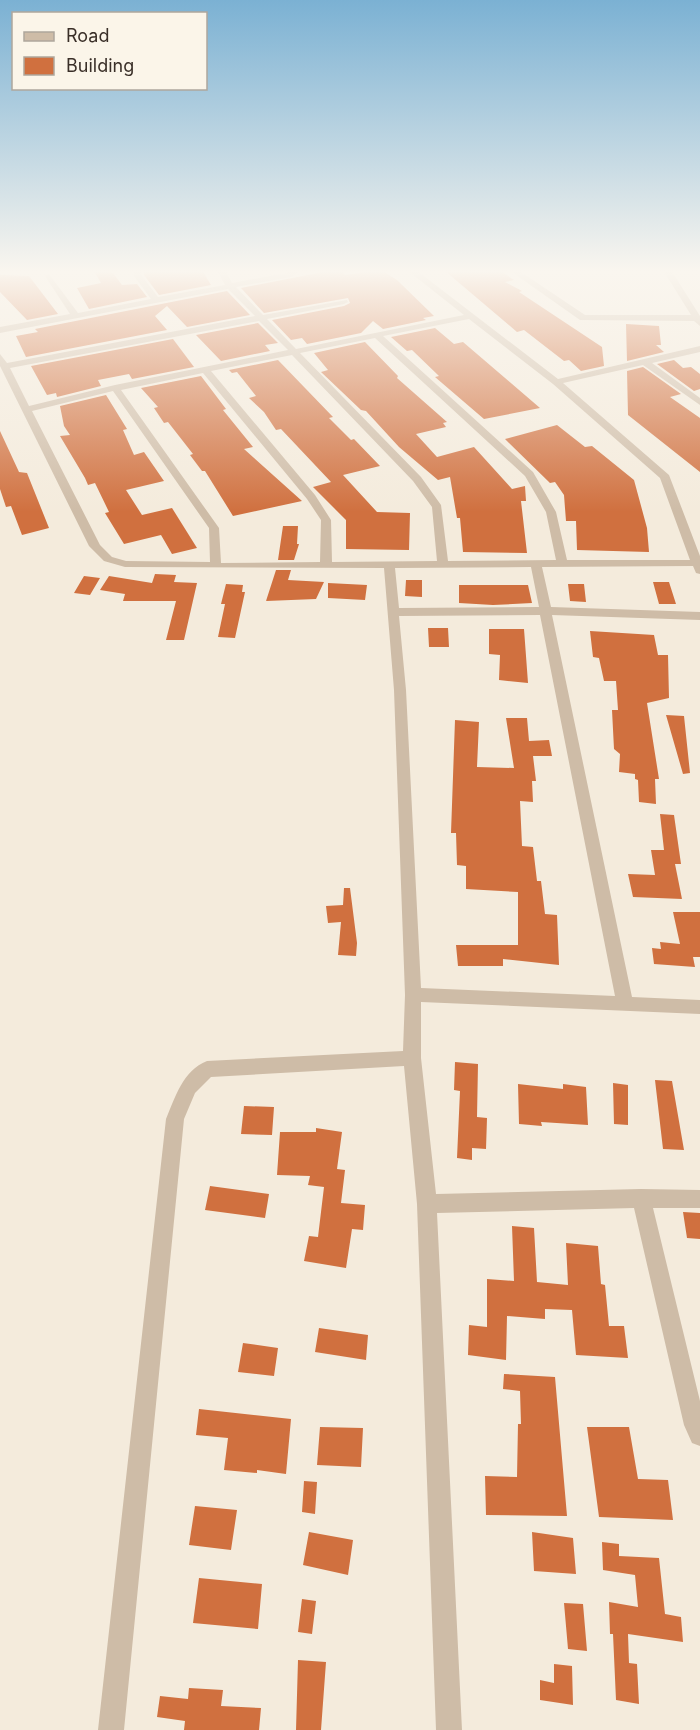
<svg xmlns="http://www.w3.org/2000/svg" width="700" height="1730" viewBox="0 0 700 1730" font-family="Inter,sans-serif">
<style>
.building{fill:#d0703f}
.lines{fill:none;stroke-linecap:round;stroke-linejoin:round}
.street{fill:#cebca7;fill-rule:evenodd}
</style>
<rect width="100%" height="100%" fill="#f4ebdc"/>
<path class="building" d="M144,270H168V272L202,270L211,285L159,295L144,275Z
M322,270H341L345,275L381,270L397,280L434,316L423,318L426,320L383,329L373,321L361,333L307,344L302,338L291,340L272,320L344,306L350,303L348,298L264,313L241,288L323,272Z
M444,270H499L514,280L505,282L522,291L519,292L602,347L604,366L581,371L569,360L564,361L524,330L517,332Z
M94,271L113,273L122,285L137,284L147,297L89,309L77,288L101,283Z
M0,275L29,276L58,314L27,320L0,292Z
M227,291L250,315L187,327L167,306L155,316L167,330L26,357L16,336L38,332L35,329Z
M258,323L278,343L265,345L270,351L221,361L196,335Z
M626,324L659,326L661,345H656L664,352L627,361Z
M435,328L454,344L463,342L540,408L484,419L435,377L439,376L412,350L407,351L391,337Z
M173,339L194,367L132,379L129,374L98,380L101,386L57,397L56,393L47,395L31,366Z
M365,342L398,376L397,378L447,422L443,423L446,427L416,434L437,457L474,447L512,489L525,486L526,501H521L527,553L463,552L460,518H457L450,477L438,480L399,447L366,411L361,410L321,372L328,370L314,353Z
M278,360L333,417L329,418L351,440L354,439L380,466L343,475L377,512L410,513L409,550L346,549V520L313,487L331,482L281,429L276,430L264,412L249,398L256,396L237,372L232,373L229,370Z
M674,360L683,368L691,367L700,374V389L694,391L657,364Z
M643,367L681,394L670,397L700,418V472L628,415L627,371Z
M201,376L226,409L223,410L253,447L244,449L302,501L233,516L205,471H202L190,455L193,454L168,422L164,423L154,408L158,407L141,388Z
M106,395L127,429L123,430L134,455L144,452L164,481L126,490L142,515L172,508L197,548L172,554L161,535L124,544L105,513L109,512L95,483L88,485L85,478L60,436L70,435L64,426L60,406Z
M557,425L585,447L592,446L634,480L647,528L649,552L577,550L576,521H566L564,495L555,482L550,483L505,439Z
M0,431L19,472L27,473L49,528L22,535L11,506L6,507L0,489Z
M283,526H298L297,544H299L294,560H278Z
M276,570H291L288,580L324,582L316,599L266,601Z
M155,574L176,575L174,582L197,583L184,640H166L176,601H123L125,594L100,590L109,576L152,583Z
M84,576L100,578L90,595L74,593Z
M406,580H422V597L405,596Z
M653,582H669L676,604H659Z
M328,583L367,585L365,600L328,598Z
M226,584L243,585L242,592H245L235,638L218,637L225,604H221Z
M568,584H584L586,602L570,601Z
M459,585H528L532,603L493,605L459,603Z
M428,628H448L449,647H429Z
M489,629H524L528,683L499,680L500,655L489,654Z
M590,631L654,635L658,655H668L669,698L647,703L659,779H655L656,804L639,802L638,780L635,779V774L619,772L620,754L614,749L612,710H618L616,681H604L599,658L593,657Z
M666,715L684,716L690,773L683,774Z
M506,718H527L529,741L549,740L552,756H533L536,781H532L533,802L520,801L522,846L533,847L537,881H541L545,914L557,915L559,965L503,959V966H458L456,945H518V892L466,889V866L457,865L456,833H451L455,720L479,722L477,767L514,768Z
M660,814L674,815L681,864H675L682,899L633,897L628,874L655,875L651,850H664Z
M344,888H350L357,943L356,956L338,955L341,922L328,923L326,906L343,905Z
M673,912H700V957H693L695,967L654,964L652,948L661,949L660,942L680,944Z
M455,1062L478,1064L477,1117L487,1118L486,1149L472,1148V1160L457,1158L460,1091L454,1090Z
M655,1080L672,1081L684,1150L663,1149Z
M613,1083L628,1085V1125L614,1124Z
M518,1084L563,1089V1084L586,1087L588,1125L541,1122L542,1126L519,1124Z
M244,1106L274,1107L272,1135L241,1134Z
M316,1128L342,1132L337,1169L345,1170L341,1203L365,1205L363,1230L352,1229L346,1268L304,1261L309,1236L318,1237L324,1187L308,1185L310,1176L277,1175L280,1132H316Z
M210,1186L269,1194L265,1218L205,1210Z
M683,1212L700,1213V1239L687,1238Z
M512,1226L534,1228L537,1282L568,1285L566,1243L598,1246L601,1284L605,1285L609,1326H624L628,1358L576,1355L572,1310L545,1309V1319L507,1316L506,1360L468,1355L469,1325L487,1327V1279L514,1281Z
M319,1328L368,1335L366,1360L315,1352Z
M243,1343L278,1348L274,1376L238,1372Z
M504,1374L555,1377L567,1516L486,1515L485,1476L517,1477L518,1424H521L520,1391L503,1389Z
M199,1409L291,1419L286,1474L257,1470V1473L224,1470L228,1438L196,1435Z
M320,1427L363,1428L361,1467L317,1465Z
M587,1427H629L638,1479L668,1480L673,1520L599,1517Z
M304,1481L317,1482L315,1514L302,1512Z
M195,1506L237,1510L231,1550L189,1545Z
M309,1532L353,1540L348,1575L303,1565Z
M532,1532L573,1538L576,1574L534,1571Z
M602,1542L619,1544V1556L659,1558L665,1614L681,1617L683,1642L628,1634L629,1663L637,1664L639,1704L616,1700L613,1634H610L609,1602L638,1607L635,1575L603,1570Z
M199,1578L262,1584L258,1629L193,1623Z
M302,1599L316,1601L312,1634L298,1632Z
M564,1603L583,1604L587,1651L568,1649Z
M298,1660L326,1662L321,1730H296Z
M554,1664L572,1666L573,1705L540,1700V1680L554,1683Z
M189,1688L223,1690L221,1706L261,1708L259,1730H184L185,1721L157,1717L160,1696L188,1699Z"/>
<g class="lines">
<path class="street" d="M133,270H141L142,276L158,297L225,285L217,270H225L232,283L302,270L291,277L236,287L263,315L347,300L348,302L344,304L267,319L296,349L464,315L407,270H416L558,379L700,346V352L652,363L700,398V405L643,365L563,383L669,475L700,556V574L696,573L693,566L542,567L551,607L700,612V620L552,615L632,997L700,1000V1014L421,1002V1058L436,1194L641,1189L700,1190V1208H653L700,1401V1446L692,1443L684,1425L634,1208L437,1213L462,1730H436L417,1204L404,1066L211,1077L195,1093L184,1119L124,1730H98L166,1119C175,1098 183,1070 207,1061L403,1051L405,995L394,690L384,568L125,567L104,561L89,546L0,366V354L7,363L255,316L228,289L0,333V327L70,314L45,276L49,274L78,313L151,299L134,276ZM469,319L553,384L660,478L690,560H567L556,512L533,472L383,336ZM259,321L288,350L115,385L29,406L10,368ZM375,338L525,476L546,512L556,560L448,561L441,505L421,477L300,353ZM292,355L413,481L432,507L437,561L332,562L331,520L315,495L211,371ZM203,373L307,499L321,520L320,562L221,563L219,528L121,390ZM113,391L209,528L210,562L126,561L112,557L100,545L32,411ZM531,567L539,607L399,608L395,568ZM540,615L615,996L421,988L406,690L399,616Z
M509,270H518L585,315H691L663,270H671L700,316V326L694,321L580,320Z"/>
</g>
<linearGradient id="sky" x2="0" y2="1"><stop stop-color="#7bb1d3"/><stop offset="0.53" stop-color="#faf6ef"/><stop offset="1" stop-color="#faf6ef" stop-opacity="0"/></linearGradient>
<rect width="700" height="512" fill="url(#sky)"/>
<rect x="12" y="12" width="195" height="78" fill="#fbf5e9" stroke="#aea69c" stroke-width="1.5"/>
<rect x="24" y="32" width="30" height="9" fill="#cebca7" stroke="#aea69c" stroke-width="1.5"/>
<text x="66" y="42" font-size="18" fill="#3a2f28">Road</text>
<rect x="24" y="57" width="30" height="18" fill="#d0703f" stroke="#aea69c" stroke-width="1.5"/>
<text x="66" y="72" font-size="18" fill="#3a2f28">Building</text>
</svg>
